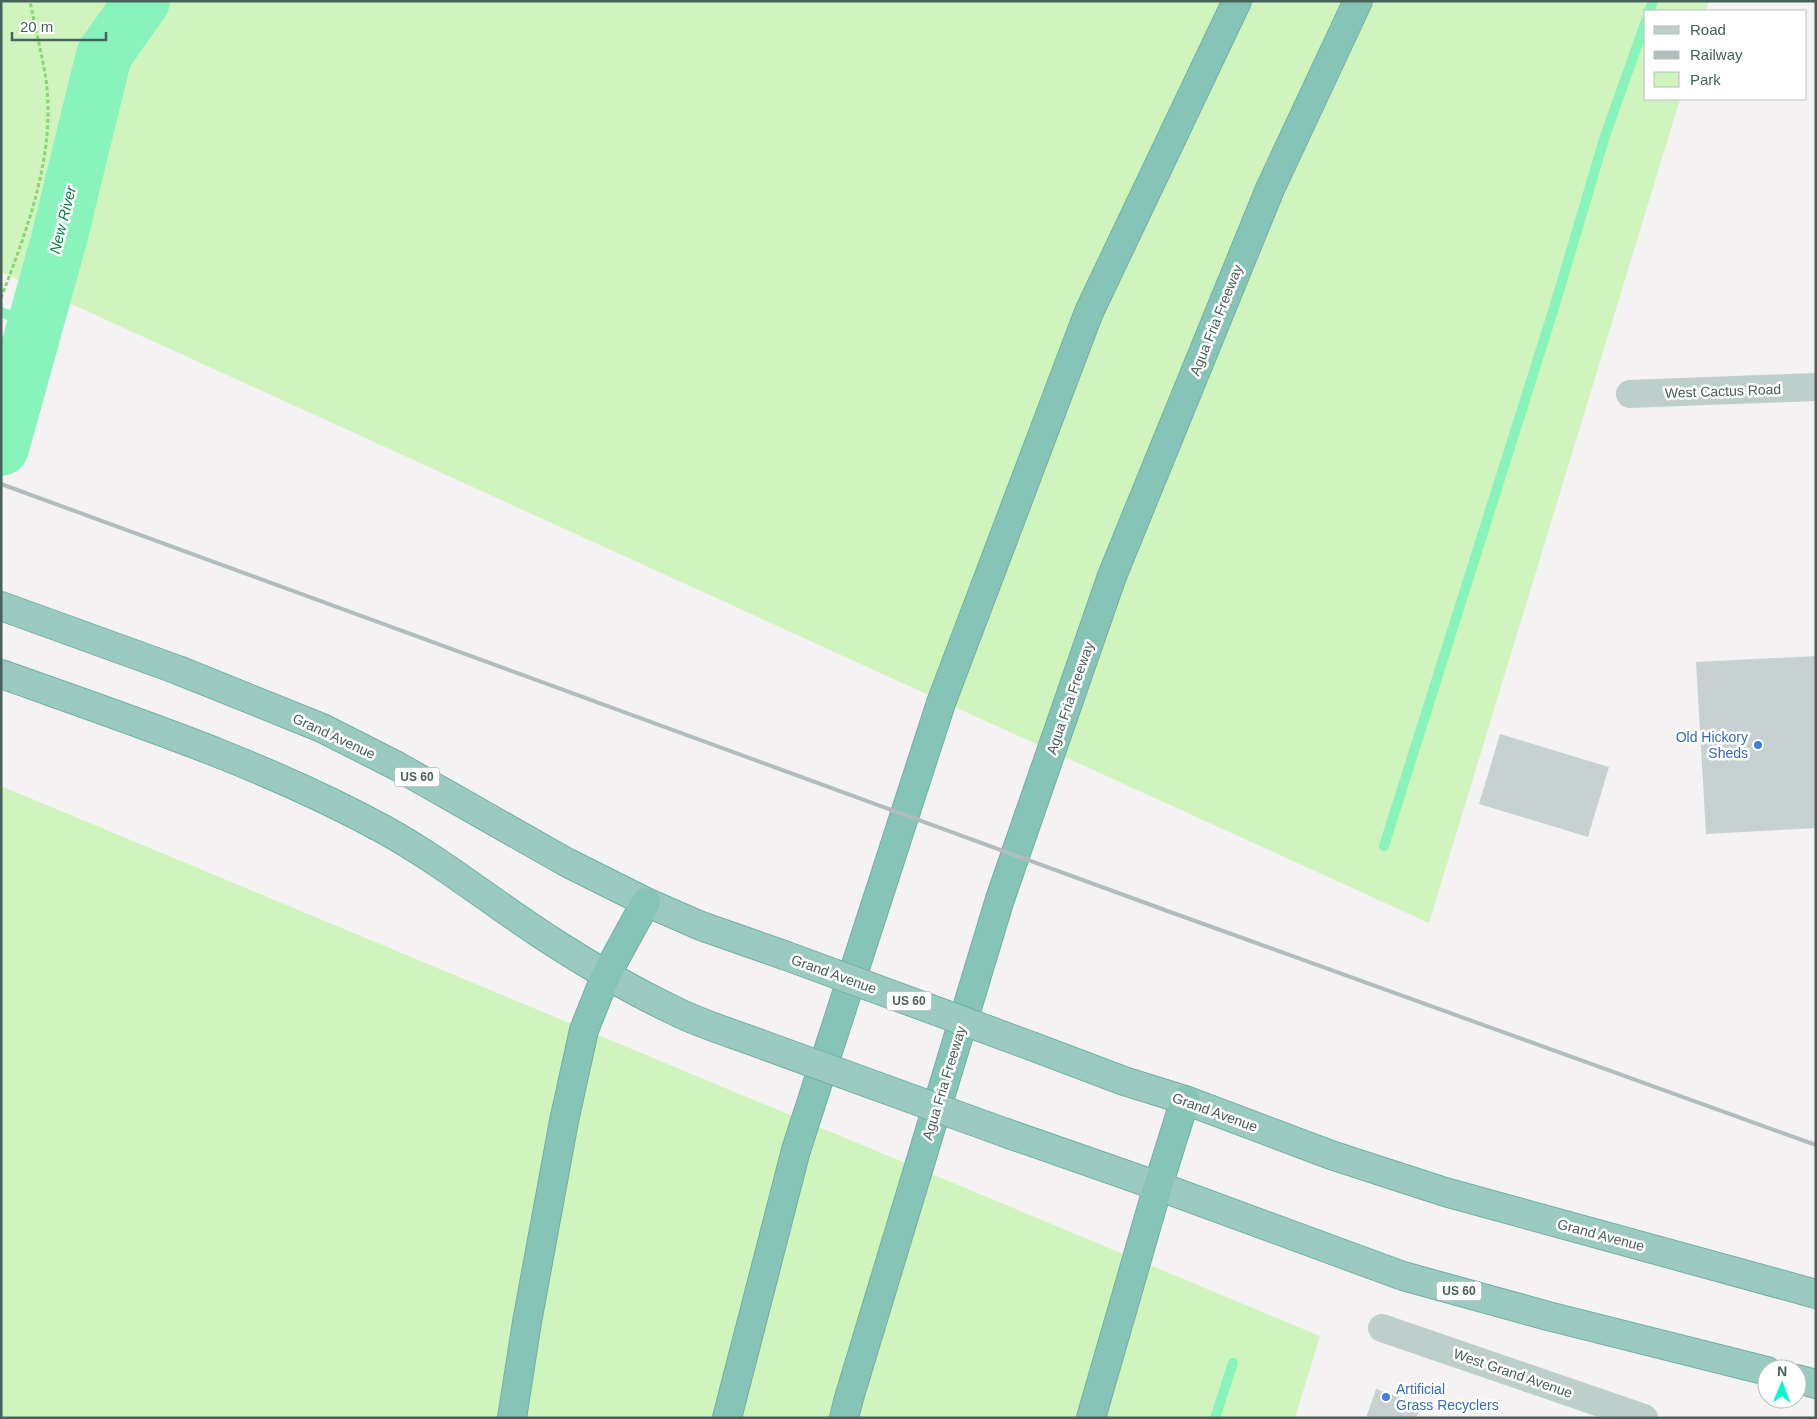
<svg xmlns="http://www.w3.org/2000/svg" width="1817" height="1419" viewBox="0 0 1817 1419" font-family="Helvetica,sans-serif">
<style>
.green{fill:#d0f4be}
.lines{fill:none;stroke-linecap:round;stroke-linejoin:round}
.stream{stroke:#88f4bc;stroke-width:10}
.river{stroke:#88f4bc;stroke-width:56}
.building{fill:#c8d1d1}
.trunk-casing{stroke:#71b0a3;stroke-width:30}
.motorway-casing{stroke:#71b0a3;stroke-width:30}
.path{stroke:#88d573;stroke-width:3;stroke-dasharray:4 2.5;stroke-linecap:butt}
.minor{stroke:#bccfcb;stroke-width:28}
.trunk{stroke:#9bcbc0;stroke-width:28}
.motorway{stroke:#86c4b7;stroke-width:28}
.rail{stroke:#b3bcbc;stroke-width:4}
.trunk-bridge-casing{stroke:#71b0a3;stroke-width:30;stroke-linecap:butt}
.trunk-bridge{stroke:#9bcbc0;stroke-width:28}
.shop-dot{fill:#3f7fe0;stroke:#fff;stroke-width:2}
.labels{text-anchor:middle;stroke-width:5;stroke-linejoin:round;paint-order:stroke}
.shield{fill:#fff;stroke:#7f908c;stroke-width:1}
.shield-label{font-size:12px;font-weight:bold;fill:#48615b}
.street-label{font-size:14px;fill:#48615b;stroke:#fff}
.shop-label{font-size:14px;fill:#366cbe;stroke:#fff;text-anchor:end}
.water-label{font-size:15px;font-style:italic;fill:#068041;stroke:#fff}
</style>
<rect width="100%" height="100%" fill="#f4f2f3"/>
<path class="green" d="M1,1H1709L1706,11H1646V99H1680L1429,923L1,272Z
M1,786L1320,1336L1295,1418H1Z"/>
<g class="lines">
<path class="stream" d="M1649,11L1653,1
M1,312L35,325
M1384,846L1554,308L1605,136L1646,21
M1215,1418L1233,1363"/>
<path class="river" d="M1,448L59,239L104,55L142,1"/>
</g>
<path class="building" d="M1816,656V828L1706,834L1696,662Z
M1500,734L1609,767L1588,837L1479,804Z
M1376,1389L1421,1405L1416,1418H1366Z"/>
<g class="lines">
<g class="trunk-casing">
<path id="trunk" d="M1,606L178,670L322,728L397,766L566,862L646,902L701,926L784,955
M1,674C130,720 262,763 383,829C443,862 495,905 553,942C592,967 633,991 675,1011C701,1024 731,1033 758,1043
M1034,1047L1124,1081L1185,1100L1331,1155L1445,1192L1816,1294
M1006,1133L1158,1186L1403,1276L1548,1316L1767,1371
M1797,1379L1816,1384"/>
</g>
<g class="motorway-casing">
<path id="motorway" d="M512,1418L527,1322L564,1121L584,1030L606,975L646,902
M727,1418L796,1150L941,703L1089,312L1237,1
M844,1418L849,1398L1000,899L1112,576L1270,189L1358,1
M1091,1418L1158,1186L1185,1100"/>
</g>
<path class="path" d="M1,298C27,230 56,155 46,80C42,54 35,27 30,1"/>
<path class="minor" d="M1630,394L1816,387
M1382,1328L1644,1418"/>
<use href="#trunk" class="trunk"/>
<use href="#motorway" class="motorway"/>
<path class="rail" d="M1,484L1173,913L1816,1145"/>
<g class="trunk-bridge-casing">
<path id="trunk-bridge" d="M784,955L1034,1047
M758,1043L1006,1133"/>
</g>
<use href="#trunk-bridge" class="trunk-bridge"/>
</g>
<g class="shop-dot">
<circle cx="1758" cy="745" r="5"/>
<circle cx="1386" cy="1397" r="5"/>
</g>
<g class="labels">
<g class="shield">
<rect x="394.5" y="767.5" width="45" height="19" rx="4"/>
<rect x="886.5" y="991.5" width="45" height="19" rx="4"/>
<rect x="1436.5" y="1281.5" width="45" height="19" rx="4"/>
</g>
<g class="shield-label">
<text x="417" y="781">US 60</text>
<text x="909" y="1005">US 60</text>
<text x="1459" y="1295">US 60</text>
</g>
<g class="street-label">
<text transform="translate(1216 320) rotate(-68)" y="5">Agua Fria Freeway</text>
<text transform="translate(1723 391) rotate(-2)" y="5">West Cactus Road</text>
<text transform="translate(1070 698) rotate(-71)" y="5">Agua Fria Freeway</text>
<text transform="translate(334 736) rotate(25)" y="5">Grand Avenue</text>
<text transform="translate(834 974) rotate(20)" y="5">Grand Avenue</text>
<text transform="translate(944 1083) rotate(-73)" y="5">Agua Fria Freeway</text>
<text transform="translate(1215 1112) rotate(20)" y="5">Grand Avenue</text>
<text transform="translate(1601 1235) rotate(15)" y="5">Grand Avenue</text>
<text transform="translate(1513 1373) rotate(19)" y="5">West Grand Avenue</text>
</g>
<g class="shop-label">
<text x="1748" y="742">Old Hickory<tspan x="1748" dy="16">Sheds</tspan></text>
<text x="1396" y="1394" text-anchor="start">Artificial<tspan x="1396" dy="16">Grass Recyclers</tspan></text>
</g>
<g class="water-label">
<text transform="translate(63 220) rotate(-76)" y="5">New River</text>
</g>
</g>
<rect width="1817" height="1419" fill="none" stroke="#48615b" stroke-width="5"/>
<rect x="1644" y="10" width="162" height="90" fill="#ffffff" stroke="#b6c0bd"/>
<rect x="1654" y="26" width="25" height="8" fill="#bccfcb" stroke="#b6c0bd"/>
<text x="1690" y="35" font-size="15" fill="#48615b">Road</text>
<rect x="1654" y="51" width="25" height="8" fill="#b3bcbc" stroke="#b6c0bd"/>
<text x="1690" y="60" font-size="15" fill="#48615b">Railway</text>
<rect x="1654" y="72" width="25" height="15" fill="#d0f4be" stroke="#b6c0bd"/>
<text x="1690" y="85" font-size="15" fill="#48615b">Park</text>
<g transform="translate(1782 1384) rotate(1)"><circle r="24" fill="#ffffff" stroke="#b6c0bd"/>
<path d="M0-4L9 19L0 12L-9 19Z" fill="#0af5cf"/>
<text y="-8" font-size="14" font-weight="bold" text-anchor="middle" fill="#48615b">N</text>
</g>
<path d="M12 32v8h94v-8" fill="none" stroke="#48615b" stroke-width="2.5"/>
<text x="20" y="32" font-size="15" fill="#48615b" stroke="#ffffff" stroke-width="4" paint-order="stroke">20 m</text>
</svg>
